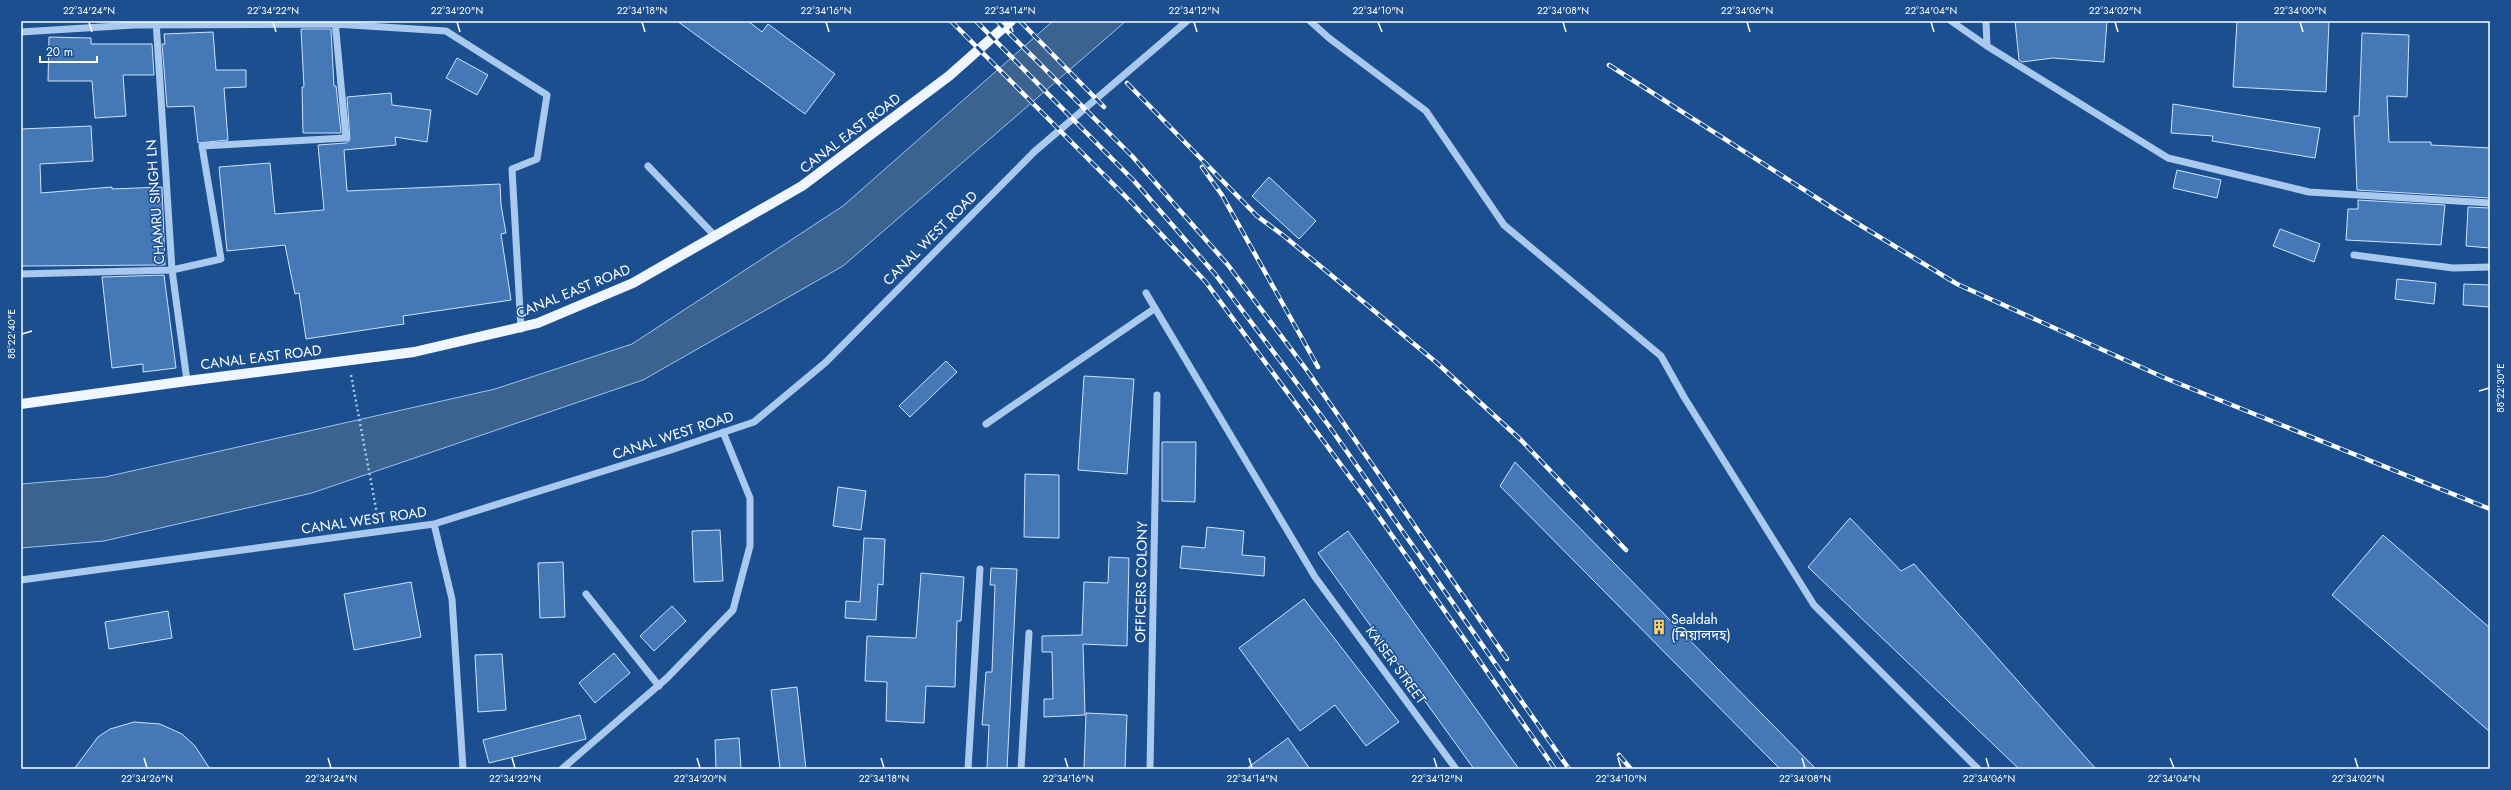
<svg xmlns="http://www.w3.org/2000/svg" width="2511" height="790" viewBox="0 0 2511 790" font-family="Jost,'Noto Sans Bengali',sans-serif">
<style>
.water{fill:#3c6290;stroke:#9cc4f0}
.building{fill:#4478b7;stroke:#cfe3fa}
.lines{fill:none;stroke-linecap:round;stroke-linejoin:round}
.path{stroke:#a9c9ee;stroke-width:2.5;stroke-dasharray:2 3;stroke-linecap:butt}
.minor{stroke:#a9c9ee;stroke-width:7}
.major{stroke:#f0f6ff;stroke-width:10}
.rail-casing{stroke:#fff;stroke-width:4.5}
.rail{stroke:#1b4f8f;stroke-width:3;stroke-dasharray:9;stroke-linecap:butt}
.ticks{fill:none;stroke:#fff;stroke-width:1.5}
.labels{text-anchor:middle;stroke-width:3;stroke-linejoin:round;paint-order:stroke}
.street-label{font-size:14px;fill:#fff;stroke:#1b4f8f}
.poi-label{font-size:14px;fill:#fff;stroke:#1b4f8f;text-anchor:start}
.neatline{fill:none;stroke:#fff;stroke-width:1.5}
.ticks-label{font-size:10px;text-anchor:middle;fill:#fff}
</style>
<rect width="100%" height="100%" fill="#1b4f8f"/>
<path class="water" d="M1053,21H1126L843,266L643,380L312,493L104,541L21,548V484L105,477L495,389L632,344L843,206Z"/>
<path class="building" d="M677,21H748L762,32L768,24L835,74L805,114Z
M2015,21H2107L2104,62L2053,58L2022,62L2019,60Z
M2237,21H2329L2326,92L2233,87Z
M301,29H331L334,86H336L341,133H303L302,87H304Z
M213,32L216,70H246V87L224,88L228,140L198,143L194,106L167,107L162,44H165L164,34Z
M2362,33L2409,35L2407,97L2387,96L2389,142H2431V145L2490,148V198L2357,190L2354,116H2359Z
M49,37L91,38V44H152L154,75H123L126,116L95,118L92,81H48Z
M457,58L488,75L477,95L446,78Z
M391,93L392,105L431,110L427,142L395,137L396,145L344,150L347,191L500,184L501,205L506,233L501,234L511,300L403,316L404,324L306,339L299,293L295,294L285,245L227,251L219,167L270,163L275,214L324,210L318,145L346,143L350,140L347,97Z
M2173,104L2320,128L2315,158L2212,141L2213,136L2171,133Z
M91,126L93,161L40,164L41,193L112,187V189L162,187L165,265L21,266V129Z
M2177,170L2221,180L2217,198L2173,188Z
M1269,177L1316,221L1299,239L1252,196Z
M2358,200L2445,205L2441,245L2346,240L2348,209H2358Z
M2468,207L2490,208V248L2466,246Z
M2280,229L2320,244L2314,262L2273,246Z
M164,275L176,368L143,372V364L112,368L102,277Z
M2397,279L2436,283L2434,304L2395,299Z
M2464,284L2490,285V307L2463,305Z
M946,361L957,372L910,417L899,406Z
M1084,376L1134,379L1127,474L1078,470Z
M1162,442H1196L1195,502L1162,501Z
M1515,462L1816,769H1780L1500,486Z
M1025,474L1059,475V538L1024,537Z
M838,487L866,491L861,530L833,526Z
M1850,518L1901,571L1914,564L2096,769H2019L1808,567Z
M1207,527L1244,531L1242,555L1265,557L1264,576L1180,568L1182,546L1205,548Z
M720,530L723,581L694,582L692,531Z
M1348,531L1519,769H1474L1318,553Z
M2383,535L2490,628V732L2332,595Z
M864,538L885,539L883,585L878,584L876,620L845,618L846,601L860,602Z
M1109,557L1129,558L1127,646L1083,644L1085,715L1044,717V699H1053L1052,652H1042V636L1082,635L1084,582L1108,583Z
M563,562L565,617L540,618L538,563Z
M991,568L1017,569L1007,769H987L989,725H982L986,672H992L995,585H990Z
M921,573L964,577L961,621H957L955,687L926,686L924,723L886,721L887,682L865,681L867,636L916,638Z
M411,582L421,637L354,650L344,594Z
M1304,599L1399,722L1366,746L1335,705L1300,731L1239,648Z
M672,606L686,621L654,651L640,636Z
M168,611L172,638L109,649L105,622Z
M614,653L630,673L595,703L579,683Z
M502,654L506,710L478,712L475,655Z
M797,687L806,769H780L771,690Z
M1086,713L1127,715L1125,769H1084Z
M580,715L586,739L489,763L483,740Z
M134,722L160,724L182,734L195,746L210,769H74L98,737L110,729Z
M739,738L741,769H716L715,740Z
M1288,738L1310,769H1246Z"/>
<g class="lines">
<path class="path" d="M351,375L378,519"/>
<path class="minor" d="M156,21L172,270L187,381
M1310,21L1329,38L1426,111L1504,225L1661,356L1684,397L1814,605L1978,769
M1951,21L1987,46
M1986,21L1987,46L2168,158L2309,192L2490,203
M21,32L134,25L335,24L446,31L547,95L537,159L512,169L521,329
M648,166L715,236
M2354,255L2453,268L2490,267
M21,274L172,270L221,259L202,146L346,138L335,21
M1146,293L1315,577L1456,769
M986,424L1154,309
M434,524L452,599L463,769
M21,580L434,524L671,450L754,422L826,362L1034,152L1187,21
M586,594L659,686
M562,769L667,678L733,610L750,546V498L723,432
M968,769L980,569
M1021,769L1029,633
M1150,769L1157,395"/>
<path class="major" d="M21,404L187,381L414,352L538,323L633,283L802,186L949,76L1011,21"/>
<g class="rail-casing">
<path id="rail" d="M951,21L1131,202L1205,281L1370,504L1555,769
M976,21L1135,182L1215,274L1329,426L1569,769
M997,21L1132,156L1228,265L1306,369L1507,659
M1020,21L1104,107
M1609,65L1845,216L1957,284L2165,378L2490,509
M1127,83L1257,216L1284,236L1437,363L1521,440L1626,550
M1202,167L1222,195L1318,367
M1619,755L1631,769"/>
</g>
<use href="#rail" class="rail"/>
</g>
<path class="ticks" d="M89,22L92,32M273,22L276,32M457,22L460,32M642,22L645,32M826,22L829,32M1010,22L1013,32M1194,22L1197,32M1378,22L1382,32M1563,22L1566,32M1747,22L1750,32M1931,22L1934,32M2115,22L2118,32M2300,22L2303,32M22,334L32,331M2479,391L2489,388M144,758L147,768M328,758L331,768M512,758L515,768M697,758L700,768M881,758L884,768M1065,758L1068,768M1249,758L1252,768M1434,758L1437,768M1618,758L1621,768M1802,758L1805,768M1986,758L1989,768M2170,758L2174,768M2355,758L2358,768"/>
<defs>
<g id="building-bare" transform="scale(1.2)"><path d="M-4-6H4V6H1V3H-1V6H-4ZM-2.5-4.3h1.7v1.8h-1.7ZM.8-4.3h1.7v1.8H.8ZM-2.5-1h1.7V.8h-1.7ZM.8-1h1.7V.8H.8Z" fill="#ffd166" stroke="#1b4f8f" stroke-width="2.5" paint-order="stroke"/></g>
</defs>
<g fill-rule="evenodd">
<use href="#building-bare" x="1659" y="627"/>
</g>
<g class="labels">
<g class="street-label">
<text transform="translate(850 133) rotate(-37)" y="5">CANAL EAST ROAD</text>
<text transform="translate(155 202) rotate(-94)" y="5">CHAMRU SINGH LN</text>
<text transform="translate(930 238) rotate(-45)" y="5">CANAL WEST ROAD</text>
<text transform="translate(573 291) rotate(-22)" y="5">CANAL EAST ROAD</text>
<text transform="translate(261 357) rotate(-7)" y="5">CANAL EAST ROAD</text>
<text transform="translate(673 435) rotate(-18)" y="5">CANAL WEST ROAD</text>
<text transform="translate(364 520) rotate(-8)" y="5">CANAL WEST ROAD</text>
<text transform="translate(1141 582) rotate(-89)" y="5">OFFICERS COLONY</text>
<text transform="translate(1396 665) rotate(54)" y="5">KAISER STREET</text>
</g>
<g class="poi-label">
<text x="1671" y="624">Sealdah<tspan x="1671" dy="16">(শিয়ালদহ)</tspan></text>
</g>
</g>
<rect width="2511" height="790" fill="none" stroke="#1b4f8f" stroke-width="44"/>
<path d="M40 56v6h57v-6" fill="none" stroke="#ffffff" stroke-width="2"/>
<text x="46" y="56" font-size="12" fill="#ffffff" stroke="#1b4f8f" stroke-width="3" paint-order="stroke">20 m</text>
<rect x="22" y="22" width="2467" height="746" class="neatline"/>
<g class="ticks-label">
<text x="89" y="14">22°34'24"N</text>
<text x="273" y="14">22°34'22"N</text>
<text x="457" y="14">22°34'20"N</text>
<text x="642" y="14">22°34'18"N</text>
<text x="826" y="14">22°34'16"N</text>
<text x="1010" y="14">22°34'14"N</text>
<text x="1194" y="14">22°34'12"N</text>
<text x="1378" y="14">22°34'10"N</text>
<text x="1563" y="14">22°34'08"N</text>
<text x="1747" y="14">22°34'06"N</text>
<text x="1931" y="14">22°34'04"N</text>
<text x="2115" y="14">22°34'02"N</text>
<text x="2300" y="14">22°34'00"N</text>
<text transform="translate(11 334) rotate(-90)" y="4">88°22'40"E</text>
<text transform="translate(2500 388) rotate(-90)" y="4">88°22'30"E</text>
<text x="147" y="782">22°34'26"N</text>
<text x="331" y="782">22°34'24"N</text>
<text x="515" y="782">22°34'22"N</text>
<text x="700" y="782">22°34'20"N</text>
<text x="884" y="782">22°34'18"N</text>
<text x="1068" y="782">22°34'16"N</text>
<text x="1252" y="782">22°34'14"N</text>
<text x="1437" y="782">22°34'12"N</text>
<text x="1621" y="782">22°34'10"N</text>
<text x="1805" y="782">22°34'08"N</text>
<text x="1989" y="782">22°34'06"N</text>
<text x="2174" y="782">22°34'04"N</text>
<text x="2358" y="782">22°34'02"N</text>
</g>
</svg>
